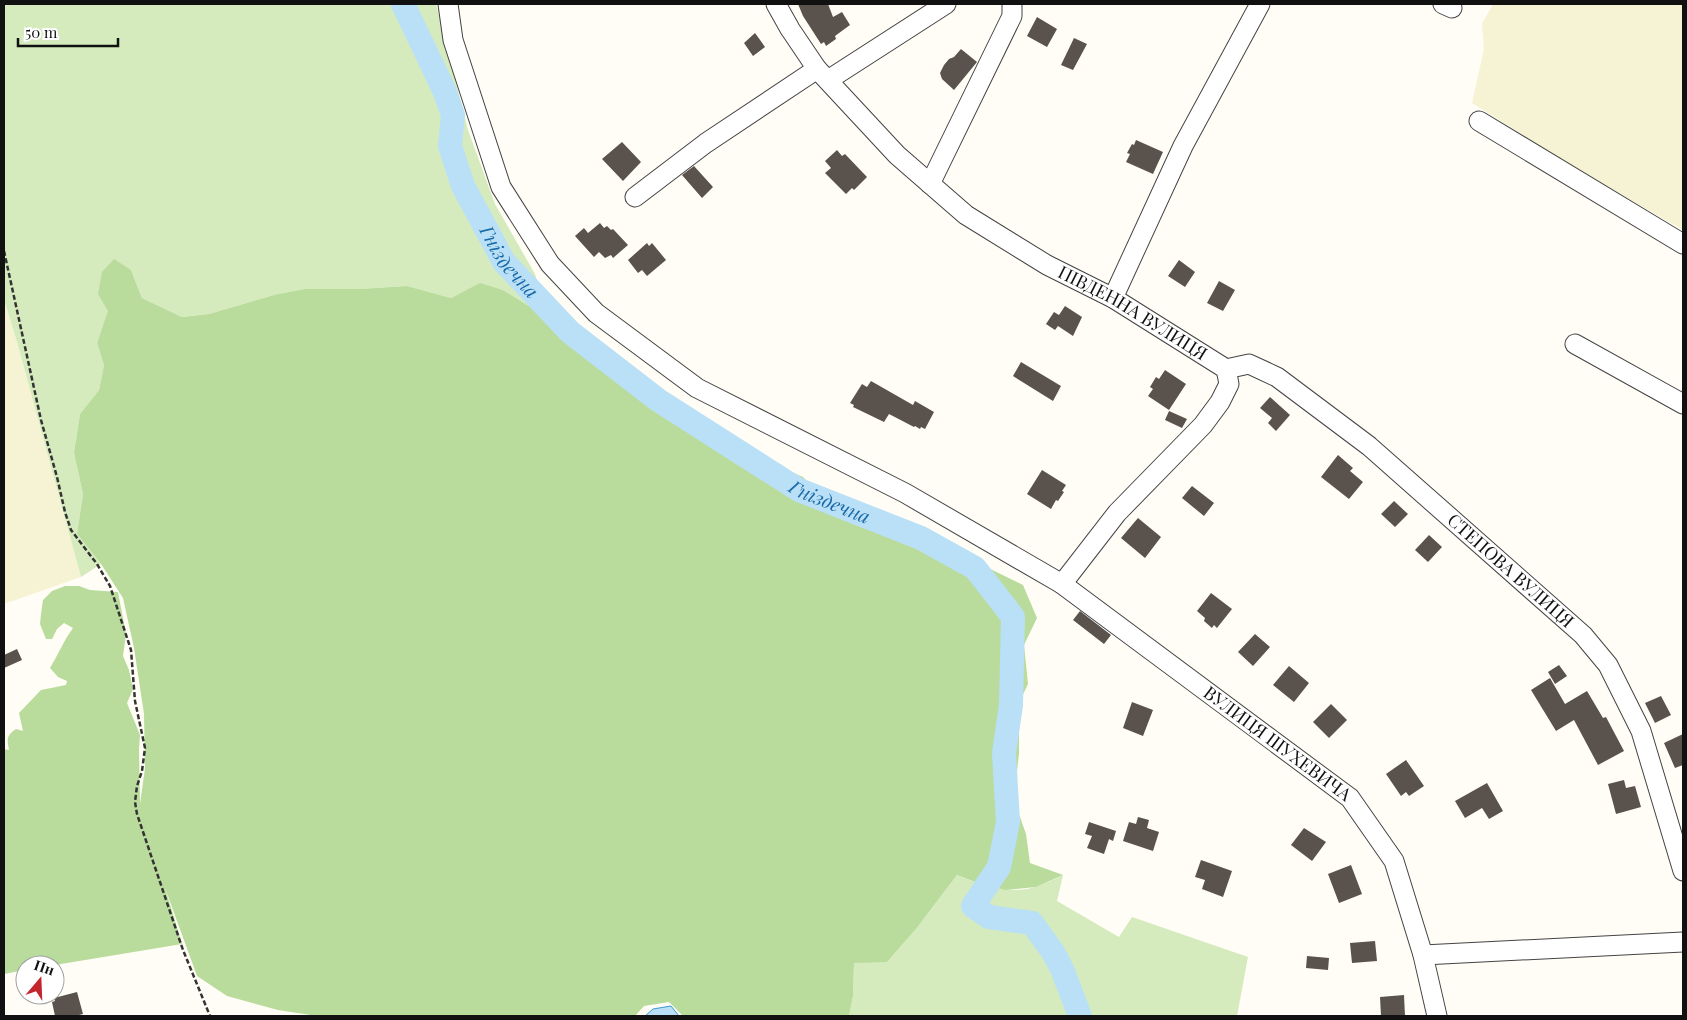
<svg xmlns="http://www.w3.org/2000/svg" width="1687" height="1020" viewBox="0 0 1687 1020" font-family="'Playfair Display',serif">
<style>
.farmland{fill:#f6f3d4}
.green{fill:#d5ebbd}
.forest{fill:#b9dc9c}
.water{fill:#b9e0f7;stroke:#3f96cf}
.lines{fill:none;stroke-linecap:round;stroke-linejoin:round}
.river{stroke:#b9e0f7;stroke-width:24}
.building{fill:#5a524d}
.minor-casing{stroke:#444;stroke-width:21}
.path{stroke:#333;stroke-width:2.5;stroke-dasharray:5 2.5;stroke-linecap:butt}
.minor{stroke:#fff;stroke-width:19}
.labels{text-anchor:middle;stroke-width:5;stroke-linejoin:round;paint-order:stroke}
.street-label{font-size:18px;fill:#111;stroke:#fff}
.water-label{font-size:19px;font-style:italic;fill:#1768a6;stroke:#fff}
</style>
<rect width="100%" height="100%" fill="#fffdf5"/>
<path class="farmland" d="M1493,4H1683V230L1575,168L1472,103L1484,49L1482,24Z
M4,299L17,342L81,577L4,604Z"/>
<path class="green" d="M4,4H436L468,130L495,204L535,274L548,318L503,290L480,284L451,298L407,286L359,289L274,295L209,314L182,317L142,298L131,270L109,311L97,343L104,365L99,390L80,414L74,453L83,494L77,534L101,564L81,577L17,342L4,299Z
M957,875C982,885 1010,896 1038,886C1046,883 1055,879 1063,875L1057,901L1119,937L1132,917L1248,957L1237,1016H849L853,996L854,962H887L916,929Z"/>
<path class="forest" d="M114,259L131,270L142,298L182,317L209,314L274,295L306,289H359L407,286L451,298L480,283L503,290L548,318L607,375L634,392L704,442L740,459L777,466L803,477L830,505L861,516L879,514L909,544L945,547L1023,585L1037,618L1024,645L1028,684L1019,703V753L1014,800L1026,834L1030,863L1063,875L1036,887L1006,890L983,885L957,875L916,929L887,962L854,963L853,996L849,1016H683L669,1002L644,1006L635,1016H317L278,1010L227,996L197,976L165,888L182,944L55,965H25V970L4,974V749L9,750C7,739 6,736 16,729L23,731L19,713L41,690L66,685L67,681L58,677L50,668C58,655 64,640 73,628L64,623L57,629L52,639H46L40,624L41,614L43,600L52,591L65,586H79L90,590L118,592L126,634L123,656L129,670L133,689L127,703L140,735L139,749L140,804L145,768L144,714L134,648L123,598L101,564L77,534L83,494L74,453L80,414L99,390L104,365L97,343L108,311L98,294L102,272Z"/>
<path class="water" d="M671,1006L679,1016H645L653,1009Z"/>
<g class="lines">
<path class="river" id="s1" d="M403,4L444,90L453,115L450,146L463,186L504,262L570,332L658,400L799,490L921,538L975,568L1013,617L1011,705L1004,753L1008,822L999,867L973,906L989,917L1032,923L1053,952L1062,969L1080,1016"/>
</g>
<path class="building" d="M798,4H828L833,17L842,12L850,25L835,36L836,39L826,46L824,42L821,44L803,16Z
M1037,17L1057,29L1047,47L1027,36Z
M755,33L765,47L753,56L744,43Z
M1074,38L1087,44L1073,70L1061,65Z
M961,49L977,62L954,90L942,79L940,73L944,65L949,59L954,57Z
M1136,140L1163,152L1153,174L1126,162L1130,154L1127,153L1132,144L1134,145Z
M622,142L641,162L623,181L602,159Z
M837,150L842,156L845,154L867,177L854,190L852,188L846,194L825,173L831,168L825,161Z
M694,166L713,187L702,198L682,175Z
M600,223L604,228L607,226L611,230L613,229L628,245L613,258L611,255L605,258L599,252L594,257L575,236L584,228L588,233Z
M647,243L649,246L652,243L666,260L647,276L642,270L638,273L628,260Z
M1179,260L1195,272L1185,287L1168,276Z
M1219,281L1235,290L1223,311L1207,303Z
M1065,306L1082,317L1073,336L1058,326L1055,330L1046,324L1054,312L1059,315Z
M1021,362L1061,386L1053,401L1013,376Z
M1165,370L1186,384L1169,410L1148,396L1153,389L1150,387L1156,377L1159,379Z
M871,381L913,405L915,401L934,412L925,429L921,427L920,429L915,426L914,427L889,414L884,422L853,407L854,405L850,403L862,384L867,387Z
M1270,397L1290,415L1276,431L1268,423L1272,418L1260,408Z
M1169,411L1187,419L1182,428L1165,420Z
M1338,455L1353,468L1350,471L1363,482L1349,499L1321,477Z
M1042,470L1066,485L1062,491L1064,492L1058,501L1056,500L1051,509L1027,494Z
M1192,486L1214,503L1204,516L1182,498Z
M1394,501L1408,514L1395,527L1381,514Z
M1138,518L1161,537L1145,558L1121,538Z
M1429,535L1442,547L1428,562L1415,550Z
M1211,593L1232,609L1217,628L1214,625L1212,628L1204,621L1205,618L1197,611Z
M1080,611L1111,635L1104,644L1073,620Z
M1255,634L1270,647L1253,666L1238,652Z
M17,649L22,660L4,668V655Z
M1559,665L1567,676L1555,684L1548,672Z
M1289,666L1309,683L1294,702L1273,685Z
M1550,678L1565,704L1587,691L1603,718L1606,717L1624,751L1598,765L1574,720L1556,731L1531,690Z
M1661,696L1671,715L1655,723L1645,703Z
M1132,702L1153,710L1143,736L1123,728Z
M1331,704L1347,720L1329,738L1313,722Z
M1683,734V765L1675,768L1664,743Z
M1406,760L1424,786L1409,796L1406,792L1401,796L1386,774Z
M1624,780L1626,788L1635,786L1641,807L1616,814L1608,784Z
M1487,783L1503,811L1489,819L1482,808L1465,818L1455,801Z
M1138,817L1149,820L1147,828L1159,832L1153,851L1123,841L1129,822L1136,824Z
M1089,822L1116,831L1113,841L1109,839L1104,854L1087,848L1092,836L1085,834Z
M1304,828L1326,842L1312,861L1291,845Z
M1201,860L1232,871L1223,897L1202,889L1205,880L1195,877Z
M1351,865L1362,894L1339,903L1328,874Z
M1375,941L1377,961L1352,963L1350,943Z
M1307,956L1329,958L1328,970L1306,968Z
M77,992L83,1014L75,1016H55L52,1002L55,1001L54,998Z
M1404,995L1405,1016H1381L1380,997Z"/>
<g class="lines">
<g class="minor-casing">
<g id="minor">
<path id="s2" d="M448,4L453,40L501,187L550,264L596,313L697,388L905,493L1062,584L1350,798L1394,861L1423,955L1437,1016"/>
<path id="s3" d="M776,4L790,29L817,69L897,155L966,215L1047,265L1113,298L1226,369L1229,384L1220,402L1203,425L1117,513L1062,584"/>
<path d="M1443,4L1452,8"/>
<path d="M828,80L946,4"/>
<path d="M1479,121L1683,244"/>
<path d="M930,184L1012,16V4"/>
<path d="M635,197L706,143L817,69"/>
<path d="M1113,298L1183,146L1260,4"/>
<path d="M1575,344L1683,404"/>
<path id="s4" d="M1226,369L1249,364L1277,377L1369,446L1583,635L1608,665L1641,731L1683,871"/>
<path d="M1423,955L1683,942"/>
</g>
</g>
<path class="path" d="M4,251L41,420L57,477L65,512L71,530L97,564L110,586L131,650L135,701L145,748L142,771L137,786L135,802L137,814L183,950L210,1016"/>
<use href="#minor" class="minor"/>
</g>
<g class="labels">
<g class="street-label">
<text dy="6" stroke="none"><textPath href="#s3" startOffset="479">ПІВДЕННА ВУЛИЦЯ</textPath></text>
<text dy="6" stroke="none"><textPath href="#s4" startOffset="358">СТЕПОВА ВУЛИЦЯ</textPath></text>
<text dy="6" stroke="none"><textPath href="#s2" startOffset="1158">ВУЛИЦЯ ШУХЕВИЧА</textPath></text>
</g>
<g class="water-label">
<text dy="7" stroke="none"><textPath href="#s1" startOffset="284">Гніздечна</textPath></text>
<text dy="7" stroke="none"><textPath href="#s1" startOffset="689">Гніздечна</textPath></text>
</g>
</g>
<rect width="1687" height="1020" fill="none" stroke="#111111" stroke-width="10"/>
<g transform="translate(40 980) rotate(19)"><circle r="24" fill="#ffffff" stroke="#a0a0a0"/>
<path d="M0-4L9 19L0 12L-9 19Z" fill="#c4262e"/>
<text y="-8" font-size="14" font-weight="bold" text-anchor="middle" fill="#111111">Пн</text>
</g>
<path d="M18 38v8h100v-8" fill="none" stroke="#111111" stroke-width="2.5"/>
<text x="25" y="38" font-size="15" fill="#111111" stroke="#ffffff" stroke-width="4" paint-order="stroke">50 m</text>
</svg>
